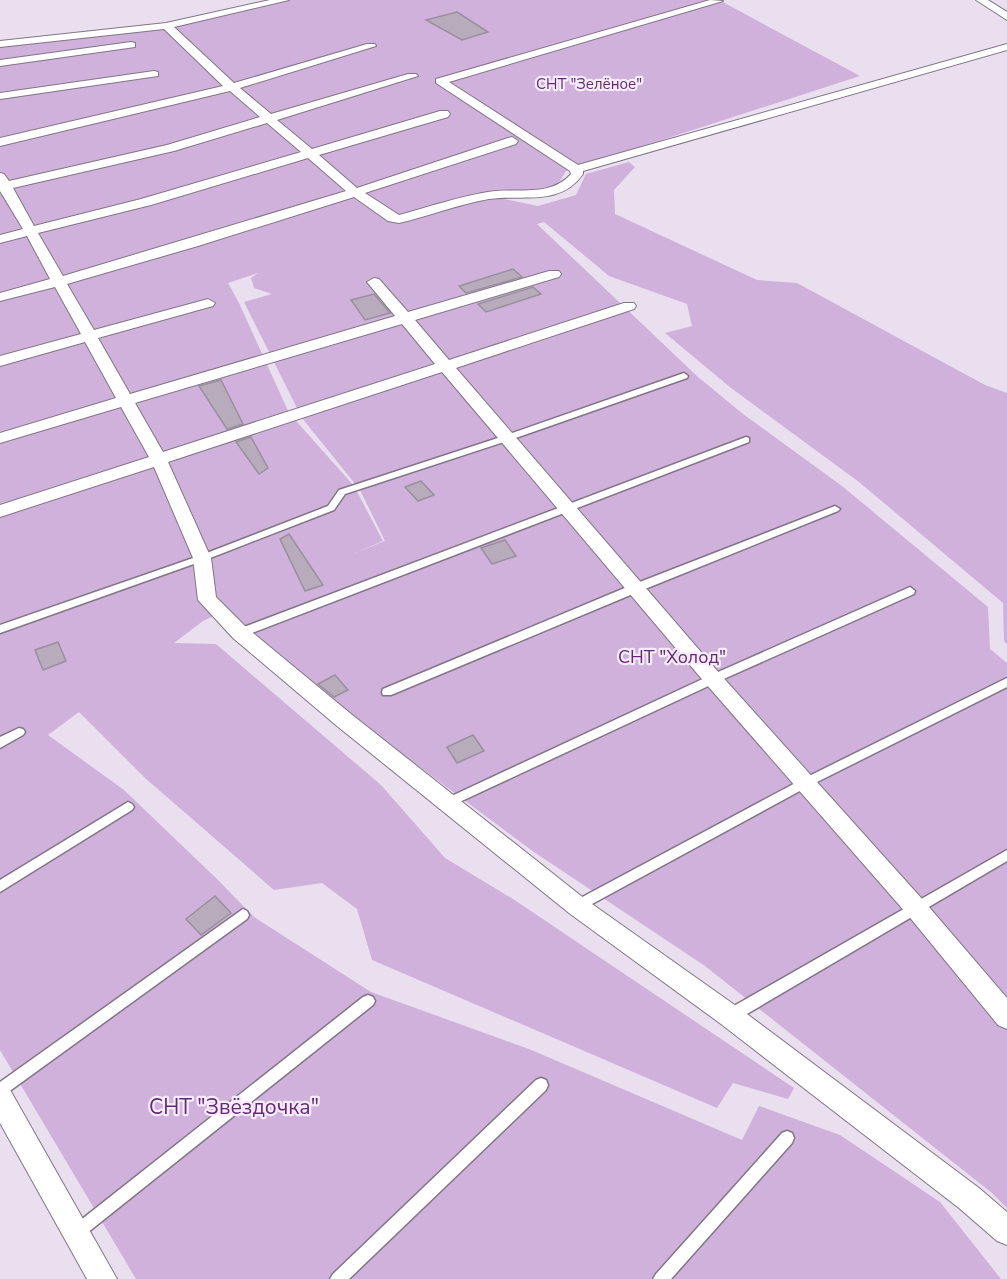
<svg xmlns="http://www.w3.org/2000/svg" width="1007" height="1279" viewBox="0 0 1007 1279" font-family="'Nunito Sans',sans-serif">
<style>
.green{fill:#cfb1db;fill-rule:evenodd}
.building{fill:#b8acbc;stroke:#9a8f9e;stroke-width:1.5}
.lines{fill:none;stroke-linecap:round;stroke-linejoin:round}
.service-casing{stroke:#817685;stroke-width:3}
.minor-casing{stroke:#817685;stroke-width:2}
.service{fill:#fff;fill-rule:evenodd}
.minor{fill:#fff;fill-rule:evenodd}
.labels{text-anchor:middle;stroke-width:4.5;stroke-linejoin:round;paint-order:stroke}
.far-park-label{font-size:15px;fill:#632877;stroke:#f7ecfc}
.park-label{font-size:18px;fill:#632877;stroke:#f7ecfc}
.near-park-label{font-size:21px;fill:#632877;stroke:#f7ecfc}
</style>
<rect width="100%" height="100%" fill="#eadfef"/>
<path class="green" d="M287,0H719L860,76L566,171L558,184L515,195L503,190L449,209L494,197L538,206L576,195L586,174L629,162L635,167L614,190L615,214L757,280L797,283L985,385L1007,393V644L1004,641L1003,603L859,482L731,388L665,333L692,326L687,304L609,276L544,222L537,224L698,377L743,414L842,486L988,607L990,649L1007,663V1208L992,1193L705,966L534,852L304,681L224,611L203,621L174,643L216,644L381,785L445,858L513,899L794,1088L788,1099L733,1083L717,1108L372,960L357,909L322,883L274,890L145,778L79,712L48,735L124,790L219,881L254,917L371,992L529,1049L742,1140L759,1106L840,1135L940,1202L1001,1279H136L0,1050V43L152,28ZM258,273L251,278L254,288L272,294L244,302L302,418L360,490L385,541L355,553L383,541L354,486L289,413L239,303L228,283Z"/>
<path class="building" d="M457,12L488,32L462,40L426,20Z
M513,269L522,277L466,293L459,286Z
M533,287L541,294L486,312L478,304Z
M374,294L390,313L365,320L351,300Z
M221,380L243,424L227,429L199,386Z
M251,437L268,468L259,474L236,442Z
M421,481L434,495L418,501L405,487Z
M289,534L323,585L305,591L280,539Z
M505,540L516,556L492,564L481,548Z
M58,642L66,661L43,670L35,650Z
M335,675L348,690L334,697L318,684Z
M473,735L484,751L457,763L447,747Z
M215,896L231,913L201,935L186,919Z"/>
<g class="lines">
<g class="service-casing">
<path id="service" d="M684,373L688,376L687,378L510,440L345,494L334,510L205,560L0,633V625L199,556L328,506L339,490L504,436Z
M746,437L749,438V442L244,636L240,637L235,633L236,630Z
M835,506L840,509L838,511L640,591L391,695H383L382,692L383,689L632,585Z
M910,587L915,591L914,594L717,682L451,806L447,808L443,806L441,803L443,800L709,676Z
M1007,678V687L809,786L581,910L577,912L573,910L571,906L573,902L801,780Z
M19,728L23,729L25,732L23,735L0,748V737Z
M128,802L132,804L134,807L132,810L0,892V880Z
M1007,850V861L735,1021L730,1022L725,1021L723,1016L725,1011Z
M243,909L247,911L249,915L247,919L0,1098V1082Z
M368,995L373,997L375,1001L373,1005L82,1237L77,1240L72,1237L69,1232L72,1227L363,997Z
M541,1078L546,1080L548,1085L546,1090L349,1279H330L333,1274L536,1080Z
M787,1131L792,1133L794,1138L792,1143L671,1279H653L656,1274L782,1133Z"/>
</g>
<g class="minor-casing">
<path id="minor" d="M270,0H289L174,27L234,83L367,44H375L376,46L240,88L271,114L408,74H416L418,76L277,120L312,149L440,111H448L450,114L448,117L319,155L357,188L508,138L512,137L518,141L516,144L365,193L399,215C428,207 458,197 488,192C516,187 550,198 571,174L570,171L436,83V79L710,0L723,1L449,82L578,165L1007,44V50L583,171V174C560,207 523,194 489,199C459,204 429,216 399,223L388,221L354,197L198,246L67,284L94,330L208,299L215,303L213,306L98,338L130,394L395,316L367,282L374,278L379,279L408,312L549,271H559L561,274L559,277L415,320L449,360L624,303H634L636,306L634,309L456,368L720,674L923,900L1007,998V1029L998,1025L907,914L706,684L442,372L168,462L211,558L216,597L247,628L351,714L585,899L739,1008L979,1188L1007,1212V1245L997,1241L959,1208L721,1024L569,913L337,726L233,638L198,600L193,558L154,467L0,517V505L149,457L121,407L0,443V433L116,398L85,342L0,366V356L81,334L55,287L0,301V293L50,279L27,236L0,243V235L23,229L0,191V173L4,174L9,181L167,145L260,117L230,91L0,146V138L223,86L164,29L0,47V41L166,23ZM267,123L301,152L141,199L34,226L13,188L174,151ZM308,158L346,191L63,276L38,233L151,205ZM402,324L435,364L163,452L135,403Z
M976,0H988L1007,12V20Z
M131,42L135,43V47L0,66V60Z
M154,71L158,72V76L0,99V93Z
M0,1084L9,1088L117,1279H87L0,1123Z"/>
</g>
<use href="#service" class="service"/>
<use href="#minor" class="minor"/>
</g>
<g class="labels">
<g class="far-park-label">
<text x="589" y="89">СНТ "Зелёное"</text>
</g>
<g class="park-label">
<text x="672" y="663">СНТ "Холод"</text>
</g>
<g class="near-park-label">
<text x="234" y="1114">СНТ "Звёздочка"</text>
</g>
</g>
</svg>
